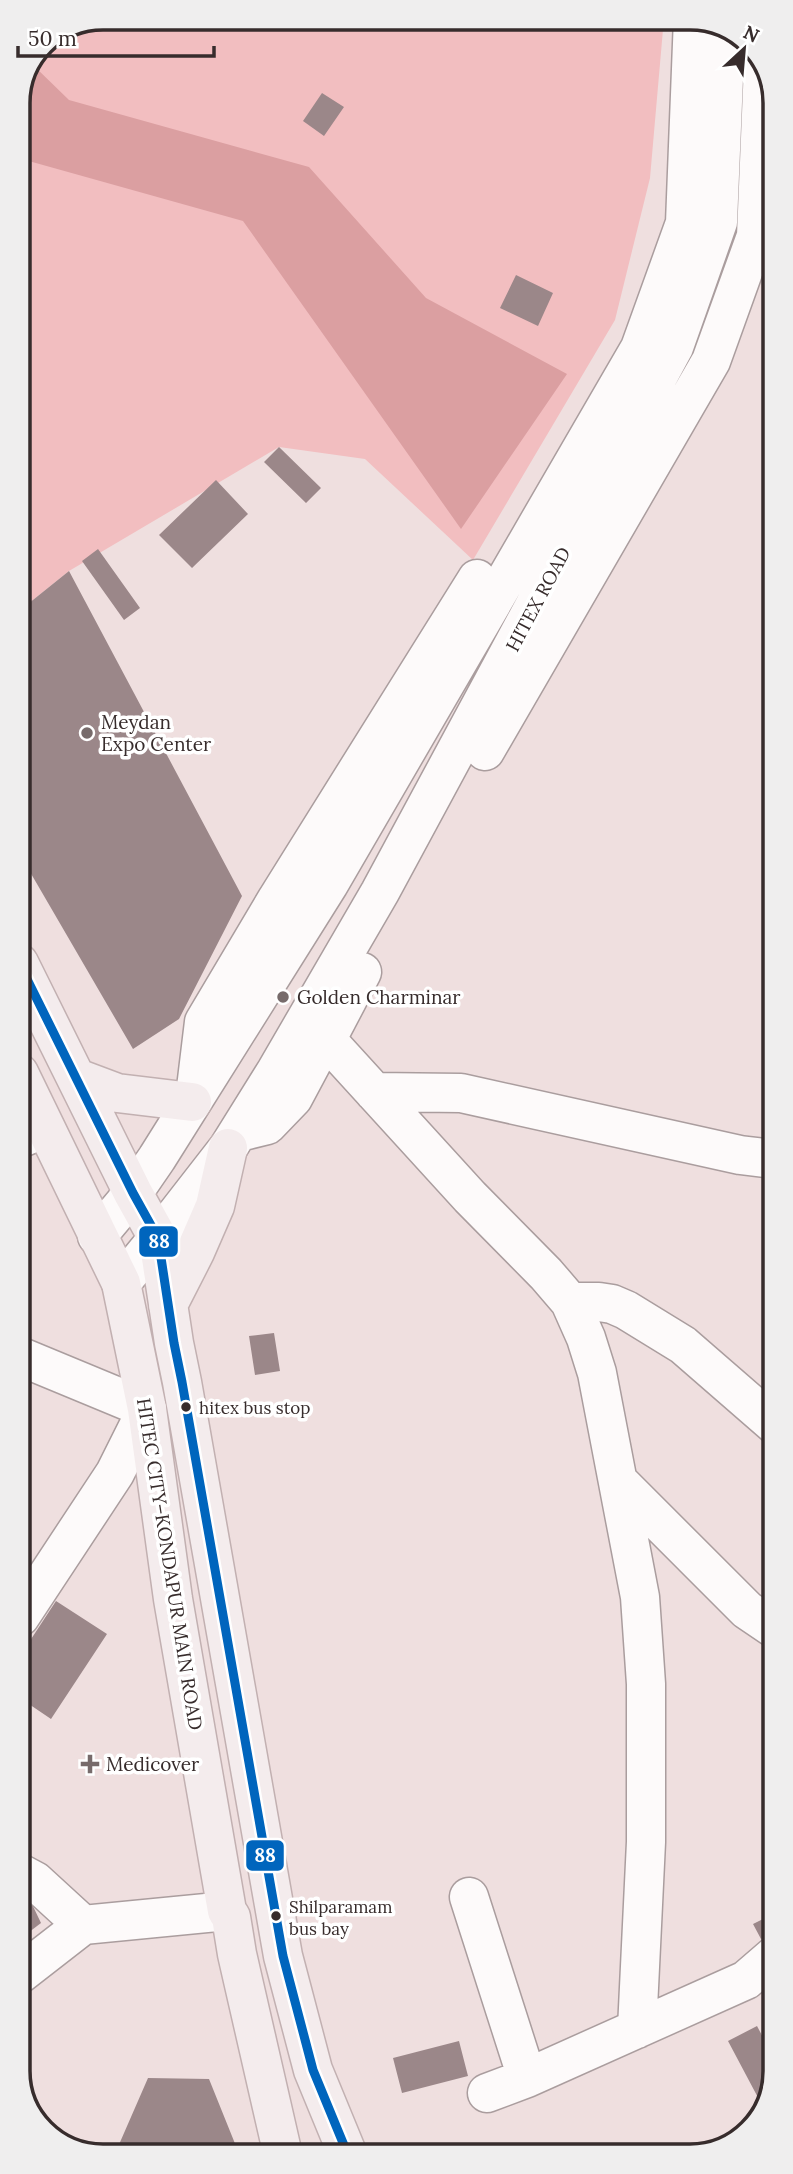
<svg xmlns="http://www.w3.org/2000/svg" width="793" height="2174" viewBox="0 0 793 2174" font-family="Lora,serif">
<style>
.green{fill:#f2bec0}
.water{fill:#db9fa1}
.building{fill:#9b8789}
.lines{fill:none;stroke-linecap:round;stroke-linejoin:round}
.minor-casing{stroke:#aa9d9e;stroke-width:41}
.major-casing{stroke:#c2b0b1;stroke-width:41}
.minor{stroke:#fdfafa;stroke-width:38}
.major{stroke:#f4eced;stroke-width:38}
.bus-1-casing{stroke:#fff;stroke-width:14}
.bus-1{stroke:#0065bd;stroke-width:9}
.poi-dot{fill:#776b6b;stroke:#fff;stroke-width:2.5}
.bus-dot{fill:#372c2c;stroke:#fff;stroke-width:2.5}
.labels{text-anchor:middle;stroke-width:7;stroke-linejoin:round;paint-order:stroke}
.bus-label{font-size:17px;fill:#372c2c;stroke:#fff;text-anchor:start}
.street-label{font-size:19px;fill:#372c2c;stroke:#fff}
.poi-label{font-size:19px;fill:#372c2c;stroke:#fff;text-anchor:start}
.rim{fill:none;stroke:#372c2c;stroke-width:3.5}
.line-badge{stroke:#fff;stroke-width:2.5}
.badge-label{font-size:19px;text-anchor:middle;font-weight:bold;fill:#fff}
</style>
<rect width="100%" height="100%" fill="#efdfdf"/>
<path class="green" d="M103,18H664L650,178L615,320L473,560L365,459L279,447L69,571L18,612V98L43,42Z"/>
<path class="water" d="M33,65L69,100L309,167L426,298L567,374L461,529L243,221L18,158V98Z"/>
<path class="building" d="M322,93L344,107L324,136L303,121Z
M516,275L553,293L538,326L500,308Z
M279,447L321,488L306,503L264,462Z
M216,480L248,514L192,568L159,535Z
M98,549L140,608L124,620L82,561Z
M69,571L242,896L179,1019L133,1049L19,853L18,612Z
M274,1333L280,1371L255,1375L249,1336Z
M56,1601L107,1634L51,1719L20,1698V1656Z
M20,1895L30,1900L41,1923L20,1939Z
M767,1917L775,1932L761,1939L753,1924Z
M757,2026L775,2060V2071L763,2107L728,2041Z
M459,2041L468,2076L402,2093L393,2058Z
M148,2078L209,2079L240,2156H114Z"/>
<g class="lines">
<g class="minor-casing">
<path id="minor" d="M485,751L711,361L756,236L763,66
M325,1038L470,1197L546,1274L570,1302L586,1338L597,1373L640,1597L646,1684V1842L637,2029
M196,1088L204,1022L277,899L477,579
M374,1092L461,1093L740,1155L774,1159
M247,1130L267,1125L293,1098L325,1038L330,1033L362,972
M19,1139L45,1128
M97,1236L133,1193L157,1158L329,884L640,348L685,223L693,18
M121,1283L158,1238L228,1148L276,1071L380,892L674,347L718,222L726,29
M570,1302H599L612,1304L626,1310L683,1345L775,1425
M19,1356L147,1409L115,1473L20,1617
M619,1482L747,1610L775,1629
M20,1873L35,1881L83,1925
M469,1897L527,2078
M20,1974L83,1925L227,1911
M487,2093L527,2078L746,1980L775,1955"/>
</g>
<g class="major-casing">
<path id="major" d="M19,963L133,1193L158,1238L174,1343L182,1382L283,1956L313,2070L348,2155
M19,1073L121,1283L147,1409L173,1599L227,1911L231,1917L237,1954L283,2155
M77,1078L117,1093L192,1102
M168,1305L195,1252L215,1206L228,1148"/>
</g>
<use href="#minor" class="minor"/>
<use href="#major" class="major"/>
<g class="bus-1-casing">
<path id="bus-1" d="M19,963L133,1193L158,1238L174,1343L182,1382L283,1956L313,2070L348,2155"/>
</g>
<use href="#bus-1" class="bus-1"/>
</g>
<g class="poi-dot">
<circle cx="87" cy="733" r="7"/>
<circle cx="283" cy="997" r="7"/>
<path d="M86.5 1753.5h7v7h7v7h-7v7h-7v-7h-7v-7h7z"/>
</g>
<g class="bus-dot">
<circle cx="186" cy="1407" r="6"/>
<circle cx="276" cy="1916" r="6"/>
</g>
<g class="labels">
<g class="bus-label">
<text x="199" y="1414">hitex bus stop</text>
<text x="289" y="1913">Shilparamam<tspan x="289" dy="22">bus bay</tspan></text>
</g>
<g class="street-label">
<text transform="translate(538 599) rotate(-62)" y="7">HITEX ROAD</text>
<text transform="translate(170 1564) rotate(81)" y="7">HITEC CITY–KONDAPUR MAIN ROAD</text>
</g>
<g class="poi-label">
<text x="101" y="729">Meydan<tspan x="101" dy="22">Expo Center</tspan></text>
<text x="297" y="1004">Golden Charminar</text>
<text x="106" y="1771">Medicover</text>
</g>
</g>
<path d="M0 0H793V2174H0ZM103 30H690A73 73 0 0 1 763 103V2071A73 73 0 0 1 690 2144H103A73 73 0 0 1 30 2071V103A73 73 0 0 1 103 30Z" fill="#efeeee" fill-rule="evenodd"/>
<path class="rim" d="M103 30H690A73 73 0 0 1 763 103V2071A73 73 0 0 1 690 2144H103A73 73 0 0 1 30 2071V103A73 73 0 0 1 103 30Z"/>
<g class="line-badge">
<rect x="138" y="1225" width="41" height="33" rx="7" fill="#0065bd"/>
<rect x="245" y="1839" width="40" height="33" rx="7" fill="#0065bd"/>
</g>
<g class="badge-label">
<text x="159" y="1248">88</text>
<text x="265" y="1862">88</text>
</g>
<g transform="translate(744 49) rotate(26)" stroke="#ffffff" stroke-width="5" paint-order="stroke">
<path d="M0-5L12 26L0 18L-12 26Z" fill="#372c2c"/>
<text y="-10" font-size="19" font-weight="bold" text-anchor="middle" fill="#372c2c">N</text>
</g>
<path d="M18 46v10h196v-10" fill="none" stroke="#372c2c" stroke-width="3.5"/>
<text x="28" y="46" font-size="21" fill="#372c2c" stroke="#ffffff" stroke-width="5" paint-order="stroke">50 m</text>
</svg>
